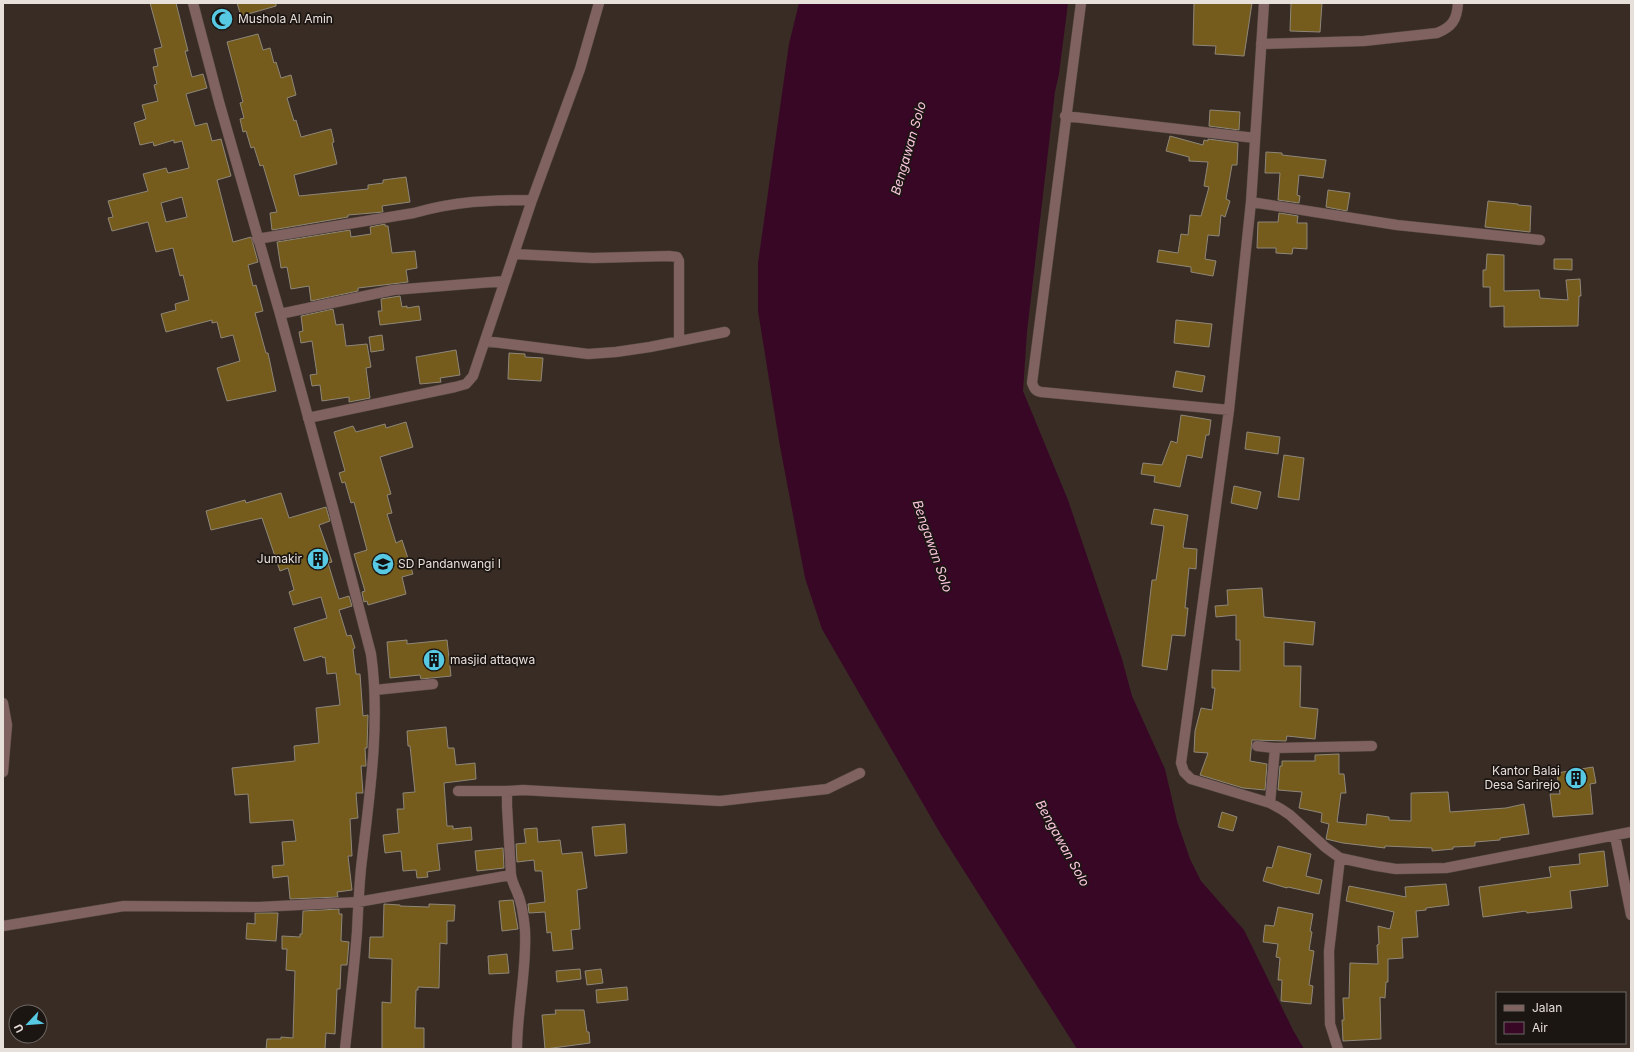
<svg xmlns="http://www.w3.org/2000/svg" width="1634" height="1052" viewBox="0 0 1634 1052" font-family="Inter,sans-serif">
<style>
.water{fill:#390726}
.building{fill:#755b1c;stroke:#8e8778;fill-rule:evenodd}
.lines{fill:none;stroke-linecap:round;stroke-linejoin:round}
.minor-casing{stroke:#554942;stroke-width:11}
.minor{stroke:#806261;stroke-width:10}
.labels{text-anchor:middle;stroke-width:3.5;stroke-linejoin:round;paint-order:stroke}
.poi-label{font-size:12px;fill:#e7dfda;stroke:#1c1613;text-anchor:start}
.water-label{font-size:13px;font-style:italic;fill:#fcc6e0;stroke:#1c1613}
</style>
<rect width="100%" height="100%" fill="#392c25"/>
<path class="water" d="M799,3H1068L1059,74L1055,92L1027,332L1023,391L1068,500L1122,659L1132,696L1165,769L1177,821L1190,859L1201,881L1244,930L1293,1030L1304,1049H1077L940,833L822,629L805,578L779,441L758,311V263L789,44Z"/>
<path class="building" d="M150,3H176L188,51H185L192,77L203,74L207,88L186,94L195,126L207,123L212,141L221,139L231,176L217,180L233,242L251,237L253,244L258,262L248,265L253,286L256,285L263,311L255,313L266,353H268L276,391L227,401L217,368L240,361L233,335L221,338L217,322L212,323V320L166,332L161,314L176,310L175,304L189,300L183,275L180,276L173,248L156,252L148,222L112,231L108,218L113,217L108,201L148,191L143,174L166,168L168,173L189,168L182,141L174,143V140L154,146L153,142L140,145L134,123L146,119L142,105L158,101L154,85L157,84L153,67L158,66L154,49L162,47ZM182,197L187,217L166,222L161,203Z
M237,3H276V6L241,16Z
M1194,3H1252L1244,56L1215,54L1216,46L1193,45Z
M1291,3H1322L1320,32L1290,31Z
M228,10L231,24L216,28L213,14Z
M258,34L263,50L270,48L274,63L276,62L281,78L291,75L296,95L287,98L294,121L296,120L301,137L331,129L334,142L332,143L337,164L294,175L299,196L368,189V185L383,183V180L406,177L410,202L382,206L383,212L348,215V217L272,230L270,213L277,212L263,165L260,166L254,147L251,148L246,131L243,132L240,119L244,118L240,103L243,102L227,42Z
M1210,110L1240,112L1239,130L1209,126Z
M1170,136L1203,145L1204,140L1208,141V139L1238,143L1237,165H1232L1226,199L1230,201L1225,217L1221,215L1219,236L1208,235L1205,259L1216,261L1213,276L1191,272V267L1157,262L1159,250L1178,253L1181,234L1188,235L1190,215L1201,216L1209,187L1204,186L1208,162L1189,161V157L1166,151Z
M1266,152L1282,153V155L1326,160L1323,178L1299,175L1297,195L1300,196L1299,203L1278,200L1280,173H1265Z
M1328,190L1350,193L1347,211L1326,207Z
M1488,201L1518,204V205L1531,206L1530,232L1485,227Z
M1279,213L1298,216L1297,223H1307V249L1293,248L1292,254L1276,253V248H1257L1258,222H1278Z
M385,224V226H388L392,253L415,251L417,268L406,270L408,282L358,288V291L311,301L309,286L291,289L287,267L281,268L277,242L350,230L351,237L371,234L370,227Z
M1487,254L1504,255V291L1539,290L1540,298L1568,300L1566,280L1580,279L1581,296H1579L1578,326L1504,327V306L1490,307V287H1483V270H1486Z
M1554,259H1572V270L1554,269Z
M400,296L402,307L407,306V308L419,306L421,320L380,325L378,311H382L381,299Z
M333,309L336,325L343,324L346,346L367,344L371,367L366,368L370,398L349,402V397L322,401L320,385L312,386L310,375L317,374L312,341L301,343L299,332L303,331L301,316Z
M1176,320L1212,324L1209,347L1174,343Z
M382,335L384,350L371,352L369,337Z
M456,350L460,375L440,378L441,382L420,384L416,357Z
M509,353L525,354V357L543,358L541,381L508,379Z
M1176,371L1205,376L1202,392L1173,387Z
M1181,415L1211,420L1209,435H1206L1202,458L1187,455L1180,487L1154,482L1155,476L1141,474L1143,463L1162,465L1171,441L1177,443Z
M406,422L413,447L380,457L391,494L387,495L392,513L387,514L396,543L402,540L413,574L402,577L406,594L368,605L367,601L364,602L362,592L365,591L354,554L367,550L354,502L351,503L345,482L342,483L339,473L345,471L334,432L353,426L356,432L385,424L386,428Z
M1247,432L1280,437L1278,454L1245,449Z
M1284,455L1304,458L1299,500L1278,497Z
M1234,486L1261,492L1257,509L1231,503Z
M281,493L289,518L326,507L330,521L319,525L332,562L328,563L339,599L349,596L352,606L339,610L347,636L351,635L355,648L353,649L356,674H360L363,716L368,715L367,748H365L366,766H361L363,793H356L358,818L350,819L352,856H348L352,890L337,892L338,897L290,899L288,876L273,878L272,866L284,865L282,842L296,841L293,820L250,823L248,794L235,795L232,768L295,761L294,746L319,743L316,708L340,705L336,673L327,674L325,657L323,658L322,656L304,661L294,628L327,618L321,597L293,605L289,592L294,590L288,568L280,571L262,518L211,530L206,511L245,500L246,503Z
M1154,509L1188,515L1183,547L1184,548L1197,549L1196,569L1189,568L1185,608H1188L1185,636L1172,635L1167,670L1142,666L1152,580H1156L1164,526L1151,524Z
M1262,588L1264,617L1315,622L1313,645L1284,642V666H1301L1300,707L1318,709L1315,739L1287,736L1286,741L1252,740L1250,761L1267,764L1265,790L1243,788L1200,775L1208,753L1194,752L1195,731L1201,708L1212,710L1215,688H1212V670L1240,671V640H1236V615L1216,617L1215,606L1228,605L1227,590Z
M407,640V644L447,640L451,676L421,679L420,675L390,678L387,642Z
M446,727L448,748H454L456,765L475,763L476,779L444,783L447,826H453V829L471,827L472,840L437,844L440,870L427,872L428,877L417,878L416,870L403,871L401,851L385,853L383,835L399,833L397,809H404L403,793L415,792L410,746H408L407,731Z
M1339,754V774H1344L1346,793H1341L1337,822L1366,825L1367,814L1389,817V820L1411,821V793L1448,792L1450,812L1506,808L1524,804L1529,834L1500,838V840L1475,842V846L1453,847V849L1432,851V848L1385,846V848L1343,843L1326,839L1329,824L1321,822L1322,813L1299,808L1302,792L1278,790L1280,766H1282V761H1315V755Z
M1593,767L1596,783L1590,784L1593,814L1553,817L1550,794H1560L1557,773Z
M1222,812L1237,817L1233,831L1218,827Z
M625,824L627,853L595,856L592,827Z
M537,828L538,842L560,840L562,854L582,852L587,888L577,890L580,929L571,930L573,949L553,951L551,932L547,933L545,912L529,913L528,904L545,902L542,871H535L534,860L517,862L516,844L526,843L524,829Z
M1278,846L1311,854L1306,876L1322,880L1319,894L1288,887L1287,888L1263,881L1267,867L1272,868Z
M503,848L504,868L477,871L475,851Z
M1604,851L1608,886L1570,891L1572,908L1527,913L1526,911L1483,917L1479,887L1551,877L1549,867L1580,864L1579,854Z
M1446,884L1449,905L1426,908V910L1416,911L1418,937L1402,938L1403,958L1388,959V982H1386L1385,998L1380,997L1381,1039L1343,1041L1342,1020H1344L1343,998H1349L1350,963L1378,964L1377,945L1379,944L1378,926L1390,929L1394,912L1346,901L1349,886L1406,897L1405,887Z
M513,900L518,929L502,931L499,901Z
M384,904L400,905V906L429,907V904L455,905L454,921H447V944L440,943L439,988L418,987V990H416L415,1028H424V1049H382V1002L391,1003L392,959L369,958L370,937H383Z
M1278,907L1313,914L1310,931L1312,932L1309,950L1314,951L1309,985L1313,986L1311,1004L1281,1001L1282,980H1278L1280,958L1276,957L1278,944L1263,942L1265,925L1274,926Z
M339,909V914H342L341,941L349,942L347,965H341L340,989H337L335,1034L326,1033L325,1049H266L267,1039H281V1037L293,1038L295,971L286,970L287,949H282V936L300,937V934H302L303,911Z
M255,913H278L276,941L246,939L247,923L255,924Z
M507,954L509,973L489,974L488,956Z
M580,969L581,979L557,982L556,971Z
M601,969L603,983L587,985L585,971Z
M627,987L628,1000L597,1003L596,990Z
M555,1010H584L587,1032H589L590,1043L545,1049L542,1015L556,1014Z"/>
<g class="lines">
<g class="minor-casing">
<path id="minor" d="M193,3L219,102L280,314L334,512L371,654C381,723 369,799 361,868C359,889 358,910 357,932C354,971 349,1010 345,1049
M1081,3L1032,383C1034,388 1035,391 1041,392L1229,410
M1264,3L1251,202L1229,410L1181,763L1184,772L1191,779L1270,803L1281,809L1290,815L1325,847L1340,858L1377,866L1396,869L1446,868L1631,832
M1261,44L1364,41L1437,33C1452,27 1457,20 1458,3
M1065,116L1255,138
M1251,202L1397,225L1540,240
M257,239L414,213C456,201 488,200 532,200
M514,254L592,258L669,256L677,257L679,261V341
M280,314L393,290L505,281
M485,341L588,354L616,352L650,347L725,332
M308,418L455,387L466,384L473,376L532,200L580,69L599,3
M375,690L433,684
M3,703L7,725L3,772
M1257,746L1275,748L1270,803
M1275,748L1372,746
M458,791H507
M1615,836L1631,915
M511,875L507,806V791L523,790L720,801L827,789L860,773
M3,926L124,906L259,907L358,902L511,875C512,882 514,885 517,892C522,903 524,919 525,930C527,971 517,1009 517,1049
M1338,1049L1330,1024L1329,951L1340,858"/>
</g>
<use href="#minor" class="minor"/>
</g>
<defs>
<g id="mosque-disc" transform="scale(1.15)"><circle r="9.5" fill="#58c9e3" stroke="#1c1613"/><path d="M3.5-4.9A6 6 0 1 0 3.5 4.9A5 5 0 1 1 3.5-4.9Z" fill="#111"/></g>
<g id="building-disc" transform="scale(1.15)"><circle r="9.5" fill="#58c9e3" stroke="#1c1613"/><path d="M-4-6H4V6H1V3H-1V6H-4ZM-2.5-4.3h1.7v1.8h-1.7ZM.8-4.3h1.7v1.8H.8ZM-2.5-1h1.7V.8h-1.7ZM.8-1h1.7V.8H.8Z" fill="#111"/></g>
<g id="school-disc" transform="scale(1.15)"><circle r="9.5" fill="#58c9e3" stroke="#1c1613"/><path d="M0-5L7-2L0 1L-7-2ZM-4 1L0 2.5L4 1V4Q0 6-4 4Z" fill="#111"/></g>
</defs>
<g fill-rule="evenodd">
<use href="#mosque-disc" x="222" y="19"/>
<use href="#building-disc" x="318" y="559"/>
<use href="#school-disc" x="383" y="564"/>
<use href="#building-disc" x="434" y="660"/>
<use href="#building-disc" x="1576" y="778"/>
</g>
<g class="labels">
<g class="poi-label">
<text x="238" y="23">Mushola Al Amin</text>
<text x="302" y="563" text-anchor="end">Jumakir</text>
<text x="398" y="568">SD Pandanwangi I</text>
<text x="450" y="664">masjid attaqwa</text>
<text x="1560" y="775" text-anchor="end">Kantor Balai<tspan x="1560" dy="14">Desa Sarirejo</tspan></text>
</g>
<g class="water-label">
<text transform="translate(908 148) rotate(-74)" y="5">Bengawan Solo</text>
<text transform="translate(933 546) rotate(71)" y="5">Bengawan Solo</text>
<text transform="translate(1063 843) rotate(61)" y="5">Bengawan Solo</text>
</g>
</g>
<rect width="1634" height="1052" fill="none" stroke="#e7dfda" stroke-width="8"/>
<rect x="1496" y="992" width="130" height="52" fill="#1c1613" stroke="#6d6663"/>
<rect x="1504" y="1005" width="20" height="6" fill="#806261" stroke="#6d6663"/>
<text x="1532" y="1012" font-size="12" fill="#e7dfda">Jalan</text>
<rect x="1504" y="1022" width="20" height="12" fill="#390726" stroke="#6d6663"/>
<text x="1532" y="1032" font-size="12" fill="#e7dfda">Air</text>
<g transform="translate(28 1024) rotate(244)"><circle r="19" fill="#1c1613" stroke="#6d6663"/>
<path d="M0-3L7 15L0 10L-7 15Z" fill="#58c9e3"/>
<text y="-6" font-size="11" font-weight="bold" text-anchor="middle" fill="#e7dfda">U</text>
</g>
</svg>
